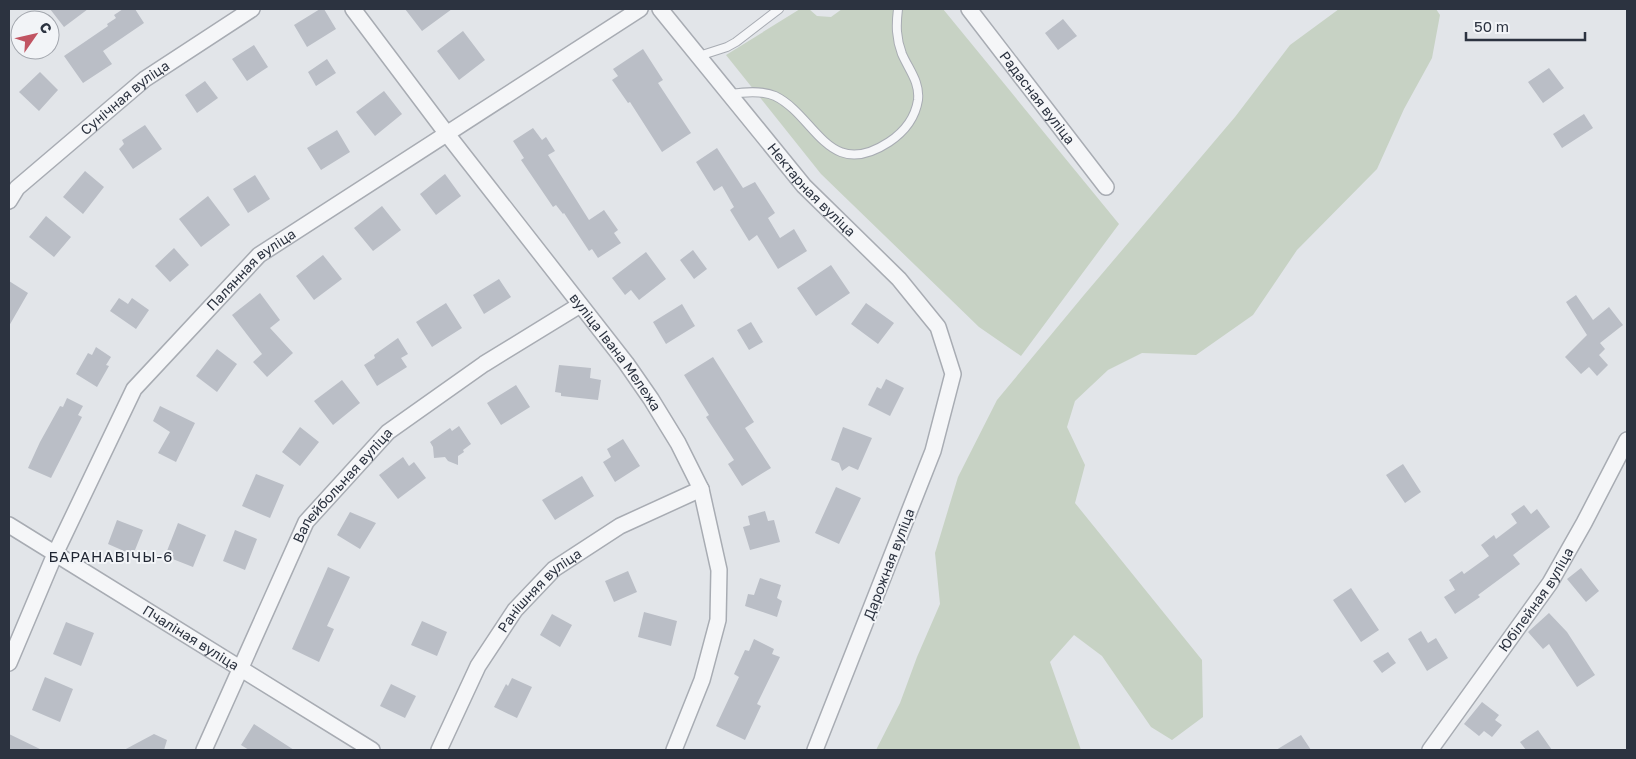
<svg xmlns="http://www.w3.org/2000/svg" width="1636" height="759" viewBox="0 0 1636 759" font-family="'Golos Text',sans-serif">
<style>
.green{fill:#c7d2c4}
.building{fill:#babec6}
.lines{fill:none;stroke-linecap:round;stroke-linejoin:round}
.lane-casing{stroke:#a8acb3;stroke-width:10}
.street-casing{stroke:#a8acb3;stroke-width:18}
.lane{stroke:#f5f6f8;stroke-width:8}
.street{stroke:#f5f6f8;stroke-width:15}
.labels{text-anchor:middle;stroke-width:4;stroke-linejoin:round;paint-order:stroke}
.street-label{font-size:14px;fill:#2c3340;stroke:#f2f4f7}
.neighbourhood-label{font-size:15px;letter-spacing:1px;fill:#1e2431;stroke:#f2f4f7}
</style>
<rect width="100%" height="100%" fill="#e2e5e9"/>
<path class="green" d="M800,9H809L817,16L831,17L842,9H943L1119,224L1021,356L979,327L821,174L726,55Z
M1339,9H1436L1440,15L1432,58L1404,109L1377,169L1297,250L1253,315L1196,355L1142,353L1108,370L1075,401L1067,427L1085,465L1075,503L1202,660L1203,717L1172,740L1151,727L1102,656L1074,635L1050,662L1081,750H876L900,703L917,657L940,604L935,553L958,477L997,400L1084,295L1235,117L1290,45Z"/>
<path class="building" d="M50,9H88L64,27Z
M123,9H135L144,23L103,51L112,64L83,83L64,56L108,26L107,24L116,18L114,15Z
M320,9H324L336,29L307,47L294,25Z
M405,9H452L422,31Z
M1063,19L1077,36L1058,50L1045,33Z
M463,31L485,60L459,80L437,51Z
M254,45L268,67L247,81L232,59Z
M643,49L663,80L658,83L691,133L662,152L630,102L628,103L612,80L618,76L613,69Z
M327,59L336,73L316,86L308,72Z
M1549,68L1564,88L1543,103L1528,82Z
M40,72L58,90L39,111L19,92Z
M205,81L218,98L197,113L185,95Z
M384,91L402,114L375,136L356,112Z
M1584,114L1593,128L1562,148L1553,134Z
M145,125L162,149L133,169L119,149L124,144L122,140Z
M533,128L542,140L546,137L555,151L548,155L589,220L604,210L618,230L614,233L621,243L598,258L592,249L589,251L564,213L563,214L556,205L553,207L521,160L524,158L513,141Z
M337,130L350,152L321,170L307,148Z
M717,148L743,188L755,182L775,213L768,218L780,238L794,229L807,251L778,269L757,235L749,241L730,210L734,207L722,186L714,191L696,162Z
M85,171L104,187L83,214L63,197Z
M445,174L461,196L436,215L420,194Z
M255,175L270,199L248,213L233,189Z
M208,196L230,225L201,247L179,219Z
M382,206L401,230L373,251L354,228Z
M46,216L71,237L54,257L29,237Z
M174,248L189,265L170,282L155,266Z
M693,250L707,269L694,279L680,260Z
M646,252L666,279L639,300L631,290L625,295L612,278Z
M323,255L342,279L314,300L296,276Z
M831,265L850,293L816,316L797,288Z
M499,279L511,297L484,314L473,295Z
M9,281L28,293L9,326Z
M260,293L280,320L270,328L293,353L267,377L253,362L262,354L232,315Z
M1576,295L1593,320L1609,307L1623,325L1600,343L1605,349L1599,355L1608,365L1597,376L1589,367L1581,374L1565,357L1587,335L1566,302Z
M119,298L128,304L132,298L149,310L136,329L110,311Z
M446,303L462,328L432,347L416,322Z
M866,303L894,323L878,344L851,324Z
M682,304L695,326L666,344L653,322Z
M751,322L763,342L749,350L737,330Z
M398,338L408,354L401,358L407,367L377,386L364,365L375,358L374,355Z
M96,347L111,357L106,365L109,366L97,387L76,374L88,353L92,355Z
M217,349L237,364L217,392L196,376Z
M713,357L754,422L745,428L771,468L742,486L728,464L734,460L706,417L709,415L684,375Z
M559,365L591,368L590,378L601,380L598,400L561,396V393L555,392Z
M886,379L904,388L890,416L868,405L877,387L881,389Z
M342,380L360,403L333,425L314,401Z
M516,385L530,407L501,425L487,403Z
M67,398L83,406L78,415L82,417L51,478L28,468L40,442L60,406L63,407Z
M160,406L195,423L176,462L158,453L170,432L153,421Z
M459,426L471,444L463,450L464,452L458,456V465L448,461L445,457L434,458L433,447L430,442L450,428L452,431Z
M300,427L319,442L300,466L282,452Z
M843,427L872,438L858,470L849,466L842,471L839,463L831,460Z
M623,439L640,466L615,482L603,462L611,457L607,449Z
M403,457L409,466L414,462L426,478L398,499L379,475Z
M1403,464L1421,492L1405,503L1386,475Z
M256,474L284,485L270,518L242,506Z
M582,476L594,496L555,520L542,500Z
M836,487L861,498L839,544L815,533Z
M1524,505L1531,514L1537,509L1550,527L1513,555L1520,564L1478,595L1480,597L1455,614L1444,597L1455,590L1449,580L1462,571L1464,574L1489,556L1481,545L1494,535L1496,539L1517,523L1511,514Z
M765,511L768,521L774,520L780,542L750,550L743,527L750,525L748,516Z
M350,512L376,523L360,549L337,535Z
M117,520L143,530L133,555L108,544Z
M178,523L206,535L193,567L165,556Z
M235,530L257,539L245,570L223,561Z
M328,567L350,577L327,626L334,629L319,662L292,649Z
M1581,568L1599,591L1586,602L1567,579Z
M628,571L637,592L614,602L605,581Z
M760,578L781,585L777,598L782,601L777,617L745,606L748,594L754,595Z
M1351,588L1379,630L1361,642L1333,600Z
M644,612L677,621L671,646L638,637Z
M1549,613L1567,632L1595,675L1577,687L1549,644L1543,649L1528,632Z
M552,614L572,625L560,647L540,635Z
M422,621L447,632L437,656L411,645Z
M66,622L94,633L81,666L53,654Z
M1421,631L1428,643L1436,638L1448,658L1427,671L1408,639Z
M754,639L774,649L772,654L780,657L757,704L761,706L745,740L716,726L739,677L734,674L745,650L749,651Z
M1388,652L1396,663L1382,673L1373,661Z
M45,677L73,689L60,722L32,710Z
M512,678L532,687L517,718L494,707L506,684L508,686Z
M391,684L416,696L405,718L380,706Z
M1482,702L1499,715L1495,720L1502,725L1492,737L1484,731L1479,736L1464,724Z
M254,724L294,750H249L241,745Z
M1538,730L1552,750H1526L1520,742Z
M9,734L42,750H9Z
M154,734L167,740L164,750H124Z
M1301,735L1311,750H1276Z"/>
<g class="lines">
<g class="lane-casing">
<path id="lane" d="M699,56L727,47L736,42L779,9
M730,94C744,92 762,90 775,96C816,116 828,182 889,142C904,132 915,119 918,100C920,82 909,70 902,54C896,38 896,25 898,9"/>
</g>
<g class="street-casing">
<g id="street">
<path id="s1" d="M353,9L447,134L626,363L651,399L678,443L701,489L719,570L718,620L702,680L674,750"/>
<path id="s2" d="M660,9L804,186L899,279L938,327L953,374L933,451L815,750"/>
<path id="s3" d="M969,9L1106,187"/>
<path id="s4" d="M9,201L17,188L145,79L252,9"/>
<path id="s5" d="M9,525L372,750"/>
<path id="s6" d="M9,663L55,554L134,389L259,255L640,9"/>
<path id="s7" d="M204,750L306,522L388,432L484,364L580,305"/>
<path id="s8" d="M439,750L478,666L515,610L554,569L620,526L701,489"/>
<path id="s9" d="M1430,750L1550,583L1584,523L1627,440"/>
</g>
</g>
<use href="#lane" class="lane"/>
<use href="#street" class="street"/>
</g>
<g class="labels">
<g class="street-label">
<text dy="5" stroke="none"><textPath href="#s3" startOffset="112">Радасная вуліца</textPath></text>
<text dy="5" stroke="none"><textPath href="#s4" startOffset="156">Сунічная вуліца</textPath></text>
<text dy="5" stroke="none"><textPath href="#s2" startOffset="236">Нектарная вуліца</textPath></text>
<text dy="5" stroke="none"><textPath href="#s6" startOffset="469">Палянная вуліца</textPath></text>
<text dy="5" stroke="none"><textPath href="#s1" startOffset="432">вуліца Івана Мележа</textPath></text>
<text dy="5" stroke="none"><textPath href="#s7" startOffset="301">Валейбольная вуліца</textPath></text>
<text transform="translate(889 564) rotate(-69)" y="5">Дарожная вуліца</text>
<text dy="5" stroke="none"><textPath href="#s8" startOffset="191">Ранішняя вуліца</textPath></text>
<text dy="5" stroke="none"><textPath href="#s9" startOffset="184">Юбілейная вуліца</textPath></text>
<text dy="5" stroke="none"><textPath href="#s5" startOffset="214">Пчаліная вуліца</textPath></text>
</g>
<g class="neighbourhood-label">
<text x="111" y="562">БАРАНАВІЧЫ-6</text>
</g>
</g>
<rect width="1636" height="759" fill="none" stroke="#2c3340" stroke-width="20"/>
<g transform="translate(35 35) rotate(56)"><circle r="24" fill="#f2f4f7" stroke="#a3a7ae"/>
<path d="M0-4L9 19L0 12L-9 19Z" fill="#c15462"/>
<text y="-8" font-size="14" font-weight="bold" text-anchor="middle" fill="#2c3340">С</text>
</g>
<path d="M1466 32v8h119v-8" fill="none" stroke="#2c3340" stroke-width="2.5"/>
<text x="1474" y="32" font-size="15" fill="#2c3340" stroke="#f2f4f7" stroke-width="4" paint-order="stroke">50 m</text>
</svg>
